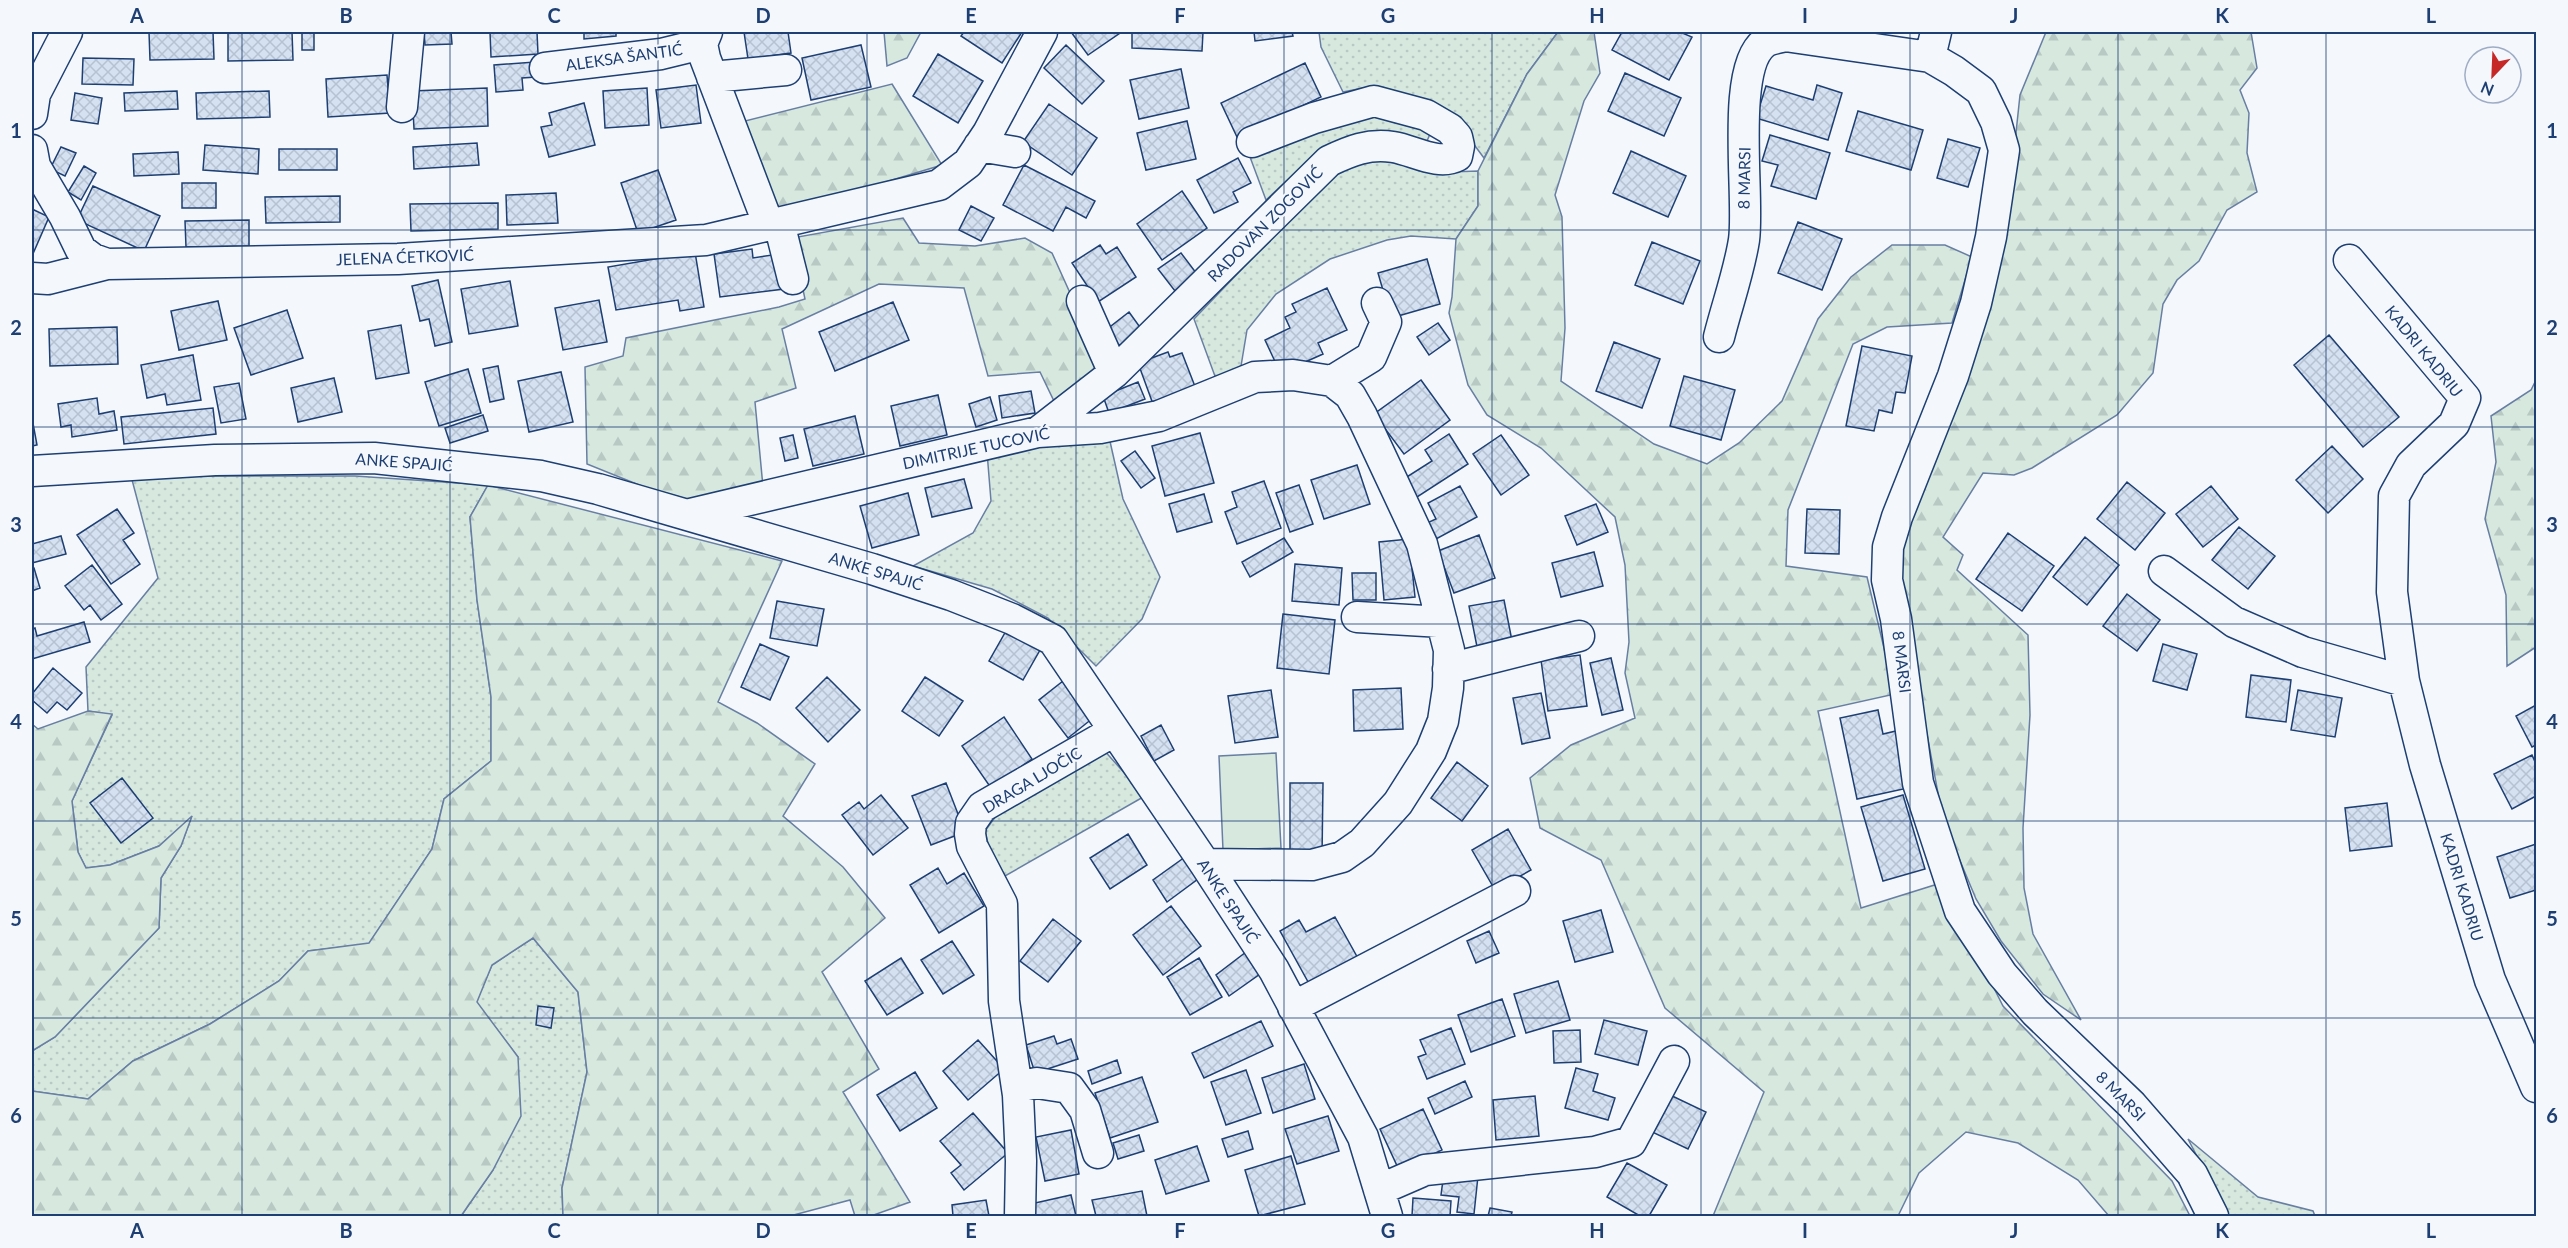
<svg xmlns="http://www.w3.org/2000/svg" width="2568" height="1248" viewBox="0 0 2568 1248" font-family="Lato,sans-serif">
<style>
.grass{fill:url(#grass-dots);stroke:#687fa3;stroke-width:1.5}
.forest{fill:url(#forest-firs);stroke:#687fa3;stroke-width:1.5}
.garden{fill:#d7e8df;stroke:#687fa3;stroke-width:1.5}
.building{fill:url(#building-cross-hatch);stroke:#1d3f73;stroke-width:1.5}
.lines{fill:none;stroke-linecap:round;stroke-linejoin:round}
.minor-casing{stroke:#1d3f73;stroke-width:33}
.minor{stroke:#f4f7fb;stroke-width:30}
.grid{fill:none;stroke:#1d3f73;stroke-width:1.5;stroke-opacity:0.55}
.labels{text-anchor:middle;stroke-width:4.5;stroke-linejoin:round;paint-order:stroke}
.street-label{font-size:16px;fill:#1d3f73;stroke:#f4f7fb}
.neatline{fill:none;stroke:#1d3f73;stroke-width:2}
.grid-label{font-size:20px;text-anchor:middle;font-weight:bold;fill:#1d3f73}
</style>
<defs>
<pattern id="grass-dots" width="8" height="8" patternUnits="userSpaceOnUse" patternTransform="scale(1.5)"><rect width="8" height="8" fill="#d7e8df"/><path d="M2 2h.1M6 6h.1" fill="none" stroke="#b8c8c3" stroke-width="1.8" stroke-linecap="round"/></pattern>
<pattern id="forest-firs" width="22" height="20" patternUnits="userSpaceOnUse" patternTransform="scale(1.5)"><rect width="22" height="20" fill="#d7e8df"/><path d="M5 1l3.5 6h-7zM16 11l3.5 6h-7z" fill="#b8c8c3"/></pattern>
<pattern id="building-cross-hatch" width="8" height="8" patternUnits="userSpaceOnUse" patternTransform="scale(1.5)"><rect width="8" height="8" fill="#d5e0f0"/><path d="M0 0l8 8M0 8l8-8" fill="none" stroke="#b6c1d1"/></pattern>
</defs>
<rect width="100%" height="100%" fill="#f4f7fb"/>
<path class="grass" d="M1319,32H1558L1527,74L1484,158L1458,123L1414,98L1373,86L1343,92L1321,47Z
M1362,114L1411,118L1430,134L1427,141L1310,159L1266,200L1250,157Z
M1366,158L1449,172L1478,171V206L1456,239L1411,236L1387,240L1330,259L1276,294L1247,330L1241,366L1216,379L1194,319L1336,171Z
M1109,437L1123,499L1160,577L1142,619L1096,666L1048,618L992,589L913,566L973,533L991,501L987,452Z
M131,476H355L488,485L470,517L477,600L491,697V761L444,799L432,849L369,944L308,951L279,981L210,1024L133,1061L88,1099L32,1091V1051L55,1037L159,928L161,878L181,846L191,818L159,846L110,865L86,868L78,852L72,801L112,715L88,711L86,667L158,578Z
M1102,748L1145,796L1005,876L989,848L985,831L1001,809Z
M533,938L578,992L587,1072L562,1188L563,1216H461L493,1170L518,1057L476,1002L492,965Z
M2188,1139L2258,1197L2313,1211L2315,1216H2228Z"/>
<path class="forest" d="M884,32H921L907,58L887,66Z
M1558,32H1594L1600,73L1584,101L1555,195L1562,217L1565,328L1561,381L1654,444L1707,464L1739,443L1782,401L1818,319L1851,277L1892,245H1945L1972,257L1952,323L1887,327L1853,344L1788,510L1786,566L1867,577L1895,694L1818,711L1861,908L1941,883L2003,1006L2172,1181L2190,1216H2109L2078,1180L2018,1143L1966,1132L1919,1173L1898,1216H1713L1764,1092L1665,1008L1601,860L1540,828L1530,778L1571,745L1635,718L1625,673L1629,642L1625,565L1615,517L1541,448L1487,415L1468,385L1449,313L1452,297L1456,239L1478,206V171L1527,74Z
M2046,32H2251L2257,68L2240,90L2249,113L2247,153L2257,192L2227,210L2199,261L2177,280L2163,304L2153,373L2117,415L2032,468L2014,475L1983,473L1943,537L1963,555L1957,570L2028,635L2030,715L2023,828L2024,888L2033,934L2081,1020L2043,994L2001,941L1976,899L1943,820L1898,579L1896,544L2013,161L2020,95Z
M892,84L942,165L776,215L741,122Z
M903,218L919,243L975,246L1025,238L1052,253L1103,366L1054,401L1040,372L988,376L964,288L879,284L782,329L796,388L755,402L763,487L694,501L644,487L587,464L585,367L623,356L626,338L779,307L805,299L792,238Z
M2536,380V647L2507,666L2506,595L2485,519L2496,462L2491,416L2531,390Z
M488,485L782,561L718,702L757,723L815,764L783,816L843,867L885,918L822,972L879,1069L843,1092L910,1202L871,1216H855L850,1200L790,1216H563L562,1188L587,1072L578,992L533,938L492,965L477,1002L518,1057L521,1116L493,1170L461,1216H32V1091L88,1099L133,1061L210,1024L279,981L308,951L369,943L432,849L444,799L491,761V697L477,600L470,517Z
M88,711L112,714L72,801L78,852L86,868L110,865L159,846L192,816L181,846L161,878L159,928L55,1037L32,1051V724L38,729Z"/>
<path class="garden" d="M1276,753L1281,848L1223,850L1219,756Z"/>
<path class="building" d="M149,32H213L214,59L150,60Z
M228,32H292L293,60L228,61Z
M302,32H314V50H302Z
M424,32H451L452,44L425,45Z
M490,32H537L538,54L491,57Z
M584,32H616V36L584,39Z
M744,32H788L791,53L748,59Z
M964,32H1022L1002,63L961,36Z
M1071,32H1120V33L1088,55Z
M1132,32H1203L1202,51L1132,48Z
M1254,32H1292L1293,36L1255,41Z
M1622,32H1680L1692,37L1669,80L1612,50Z
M861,45L871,87L811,100L802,58Z
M1066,45L1104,81L1082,104L1044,68Z
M938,54L983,81L958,123L913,96Z
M83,58L134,59L133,85L82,84Z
M535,62L536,77L522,78L523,90L496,92L494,65Z
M1305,63L1321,97L1237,137L1221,103Z
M1181,69L1189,108L1139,119L1130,80Z
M1625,73L1681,98L1664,136L1608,111Z
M387,75L390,113L328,117L326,79Z
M696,85L701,123L661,128L656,90Z
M1817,85L1842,93L1828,140L1756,118L1766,86L1813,100Z
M487,88L488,126L414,129L412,91Z
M647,88L649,125L605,128L603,91Z
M177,91L178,109L125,111L124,93Z
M269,91L270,117L197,119L196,93Z
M75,93L102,98L98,124L71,120Z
M584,103L595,145L549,157L541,127L552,125L549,113Z
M1049,104L1097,138L1072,175L1023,142Z
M1858,111L1923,130L1911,170L1846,151Z
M1187,121L1196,159L1146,170L1137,133Z
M1770,135L1830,153L1816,199L1771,186L1778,165L1762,161Z
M1948,139L1980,148L1968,187L1937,178Z
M477,143L479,165L414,169L413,147Z
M205,145L259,149L258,174L203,170Z
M61,147L76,153L65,176L50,169Z
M279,149H337V170H279Z
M1631,151L1686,176L1668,217L1613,193Z
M178,152L179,174L134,176L133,154Z
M1238,158L1251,183L1233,192L1238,202L1214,213L1197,180Z
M1024,165L1095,201L1086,218L1066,207L1053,231L1003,205Z
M84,166L96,173L81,200L68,192Z
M658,170L676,220L638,233L621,183Z
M182,183H216V208H182Z
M93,186L160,216L144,251L77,220Z
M1182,191L1207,228L1162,260L1137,224Z
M556,193L558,223L507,225L506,195Z
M340,196V222L266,223L265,197Z
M498,203V229L411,231L410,204Z
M971,206L994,218L981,241L959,230Z
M32,209L49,217L32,256Z
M249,220V246L186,247L185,221Z
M1798,222L1842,239L1822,290L1778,273Z
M1652,242L1700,261L1683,304L1635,285Z
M1100,245L1106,254L1117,247L1136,277L1098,302L1072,263Z
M752,249L753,258L779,254L784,289L720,297L714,254Z
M695,252L704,307L680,311L678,300L616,310L608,267Z
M1181,253L1197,274L1175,291L1158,269Z
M1427,259L1440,304L1391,318L1378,273Z
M438,280L452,342L435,346L429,319L420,321L412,286Z
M510,281L518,326L469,334L461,289Z
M1327,288L1347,330L1318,343L1323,354L1294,367L1278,368L1265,340L1290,328L1285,317L1296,312L1292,304Z
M599,300L607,342L563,350L555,308Z
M218,301L227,340L179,350L171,311Z
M893,302L909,340L835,371L819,332Z
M287,310L303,358L251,375L234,328Z
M1129,312L1142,330L1118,347L1106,330Z
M1438,323L1450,340L1429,355L1417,337Z
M401,325L409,373L376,379L368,331Z
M117,327L118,364L50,366L49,329Z
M2329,335L2399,417L2363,447L2294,365Z
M1614,342L1660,359L1642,408L1596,391Z
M1862,346L1912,356L1905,393L1896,392L1892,413L1879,410L1874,431L1846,426Z
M1168,352L1170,357L1182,353L1196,389L1153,404L1138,363Z
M193,355L201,400L167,405L165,394L147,398L141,365Z
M498,366L504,399L490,402L483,369Z
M468,369L481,413L439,426L425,382Z
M561,372L573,422L529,432L518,381Z
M1684,376L1735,390L1721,440L1670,426Z
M334,378L342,412L298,422L291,388Z
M1421,380L1450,420L1404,454L1374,414Z
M1138,382L1145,399L1109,413L1103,396Z
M239,383L246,419L221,423L214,387Z
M1031,391L1035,413L1002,418L999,396Z
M938,395L947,435L900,446L891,406Z
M990,397L997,420L976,427L969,404Z
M97,398L99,414L114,411L117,430L72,437L71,425L61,427L58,404Z
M213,408L216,434L124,444L121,417Z
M483,415L488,431L450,443L445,428Z
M855,416L864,454L813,466L804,429Z
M32,418L37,445L32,446Z
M1200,433L1214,483L1165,496L1152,446Z
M1449,434L1468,464L1414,499L1402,480L1432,461L1425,450Z
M793,435L798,458L785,461L780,438Z
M1501,435L1529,475L1501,495L1473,454Z
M2332,446L2363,479L2328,513L2296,480Z
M1135,451L1155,478L1141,488L1121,461Z
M1357,465L1370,504L1324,519L1311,480Z
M964,479L972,508L932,517L925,488Z
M1264,481L1281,528L1237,544L1225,512L1237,507L1232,492Z
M2127,482L2165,513L2135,550L2097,519Z
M1299,485L1313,524L1290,532L1276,493Z
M1460,486L1477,517L1436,539L1427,523L1436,519L1428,503Z
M2211,486L2238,519L2203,547L2176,514Z
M908,493L919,535L872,548L860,506Z
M1204,494L1212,522L1177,532L1169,504Z
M1596,504L1608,532L1577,545L1565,516Z
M117,509L134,533L123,540L140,564L111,584L77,535Z
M1807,509L1840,510L1839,554L1805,553Z
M2239,527L2275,556L2248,589L2212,560Z
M2008,533L2054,566L2022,611L1976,579Z
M1479,535L1495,578L1454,593L1438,551Z
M61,536L66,554L32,563V544Z
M2085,537L2119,565L2087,605L2053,577Z
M1284,538L1293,552L1250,577L1242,562Z
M1409,539L1415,597L1384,600L1379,542Z
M1594,552L1603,586L1561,597L1552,563Z
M1295,564L1342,568L1339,605L1292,601Z
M92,565L122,604L101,620L90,605L84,610L65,586Z
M32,568H34L40,588L32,591Z
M1352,573H1376V600H1353Z
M2127,594L2160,620L2137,651L2103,626Z
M1504,600L1513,646L1478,652L1469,606Z
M777,601L824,609L817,646L770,638Z
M1283,614L1335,620L1329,674L1277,668Z
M84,622L90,642L32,659V629L35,628L37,636Z
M1006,631L1040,650L1023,680L989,661Z
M760,644L789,657L770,700L741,687Z
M2163,644L2197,654L2187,690L2153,681Z
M1580,655L1587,706L1548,711L1541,660Z
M1611,658L1623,710L1602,715L1590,663Z
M53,668L82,693L67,710L57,702L47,713L32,700V694Z
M2251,675L2291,680L2286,722L2246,717Z
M827,677L860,710L828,742L796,708Z
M925,677L963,701L939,736L902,711Z
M1063,681L1093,718L1068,738L1039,700Z
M1401,688L1403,729L1354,731L1353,690Z
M1271,690L1278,737L1235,743L1228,696Z
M2298,690L2342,698L2335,737L2291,730Z
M1541,693L1550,738L1522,744L1513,698Z
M2536,705V745L2532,747L2516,716Z
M1878,710L1883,734L1896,731L1908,788L1857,799L1840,718Z
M1004,717L1032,759L991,788L962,746Z
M1161,725L1174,750L1154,761L1141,736Z
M2532,755L2536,764V796L2512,809L2494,774Z
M1457,762L1488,786L1462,821L1431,798Z
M122,778L153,818L121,843L90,803Z
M946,783L965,832L931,845L912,796Z
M1290,783H1323L1322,858L1290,857Z
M881,795L908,828L873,855L842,815L859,802L864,809Z
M1903,795L1925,869L1883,881L1861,807Z
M2387,803L2392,846L2350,851L2345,808Z
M1508,829L1531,870L1495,890L1472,850Z
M1128,834L1147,865L1110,889L1090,858Z
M2536,844V890L2510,898L2497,857Z
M1185,857L1198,879L1167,902L1153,880Z
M938,868L947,884L964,873L984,906L939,933L910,885Z
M1171,906L1201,946L1163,975L1133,935Z
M1601,910L1613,952L1575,962L1563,921Z
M1335,917L1360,962L1312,989L1280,931L1299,920L1306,932Z
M1053,919L1081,941L1048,982L1020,961Z
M1489,931L1499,953L1476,963L1467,941Z
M952,941L974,975L943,994L921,960Z
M1246,952L1260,974L1229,996L1216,975Z
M901,958L923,993L887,1015L865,981Z
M1199,958L1222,997L1190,1015L1167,977Z
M1558,981L1570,1020L1526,1033L1514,994Z
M1502,999L1515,1036L1471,1052L1458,1015Z
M538,1006L554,1008L551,1028L536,1025Z
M1604,1020L1647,1031L1638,1065L1595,1054Z
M1261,1021L1273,1046L1204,1078L1192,1053Z
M1451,1028L1465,1064L1427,1079L1418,1057L1426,1054L1420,1040Z
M1580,1030L1581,1062L1554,1063L1553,1031Z
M1054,1036L1057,1044L1071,1039L1078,1059L1035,1073L1026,1045Z
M978,1040L1004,1069L968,1100L943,1071Z
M1117,1060L1121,1073L1092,1084L1088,1071Z
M1304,1064L1315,1099L1273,1113L1262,1078Z
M1576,1068L1598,1074L1593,1091L1615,1098L1608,1120L1565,1108Z
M1246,1070L1261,1113L1226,1125L1211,1082Z
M915,1072L937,1108L900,1131L877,1095Z
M1142,1077L1158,1122L1110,1138L1095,1093Z
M1465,1081L1472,1097L1435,1114L1428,1098Z
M1668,1094L1706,1112L1688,1149L1650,1131Z
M1535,1096L1539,1136L1496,1140L1493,1100Z
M1423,1109L1442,1150L1399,1170L1380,1129Z
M973,1113L1008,1153L964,1190L951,1173L961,1165L940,1141Z
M1328,1116L1339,1151L1297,1164L1285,1129Z
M1071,1130L1079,1174L1045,1181L1036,1137Z
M1248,1131L1253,1149L1228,1157L1222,1139Z
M1139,1135L1144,1151L1118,1159L1113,1143Z
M1197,1146L1209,1181L1166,1194L1155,1160Z
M1291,1156L1305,1204L1259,1216L1245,1170Z
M1627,1163L1667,1185L1649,1216H1640L1607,1197Z
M1444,1172L1478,1176L1474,1214L1457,1212L1459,1197L1441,1195Z
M1142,1191L1147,1216H1096L1092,1200Z
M1071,1195L1076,1216H1029L1026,1205Z
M1413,1198L1451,1201L1450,1216H1412Z
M986,1200L989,1216H953L952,1205Z
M1490,1208L1512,1212L1511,1216H1488Z"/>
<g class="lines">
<g class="minor-casing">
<path id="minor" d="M707,32L702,44L705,58L769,226
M1930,57L1954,71L1981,91L1996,122L2004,150L1991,237L1976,303L1953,376L1897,517L1888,547L1887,580L1896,619L1918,783L1960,911L2002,974L2035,1012L2132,1105L2192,1174L2213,1216
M545,68L661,54L702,44
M712,77L786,70
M402,107L409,32
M32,114L35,94L67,32
M979,146L1015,152
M32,150L35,166L65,217L81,250L93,259L107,264
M779,223L793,279
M2349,260L2465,398L2454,424L2411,465L2394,496L2392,592L2404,681L2425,765L2490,980L2536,1087
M32,278L48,279L107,264L398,259L706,240L939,185L968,163L988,133L1042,32
M1082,301L1114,373
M1719,337C1727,305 1739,272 1744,240C1750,198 1730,69 1764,43C1769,39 1779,38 1785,36L1930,57L1936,32
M1332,381L1371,357L1386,322L1377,303
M1038,432L1114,373L1329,161C1350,151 1369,143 1393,147C1413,150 1438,166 1457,156L1459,146L1457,137L1450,129L1426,115L1374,101L1314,118L1252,142
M32,471L215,460L374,458L541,476L598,489L872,569L951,595L1012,619L1053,640L1205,864L1274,970L1363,1137L1387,1216
M690,514L1038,432L1100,428L1159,416L1255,377L1293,375L1332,381L1350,395L1362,416L1422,544L1449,650L1448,688L1443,721L1431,751L1398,803L1362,843L1342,857L1312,865L1205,864
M2164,571L2234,622L2303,652L2404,681
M1357,617L1442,622
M1448,669L1579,636
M1293,1007L1515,891
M1017,1087L1037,1083L1069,1088L1085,1110L1098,1153
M1379,1190L1425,1170L1595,1152L1631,1142L1674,1061
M1020,1216L1021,1161L1018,1095L1004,1001L1002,904L972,846L970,834L971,823L982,807L1114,731"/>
</g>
<use href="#minor" class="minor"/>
</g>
<path class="grid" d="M242,32V1216M450,32V1216M658,32V1216M867,32V1216M1076,32V1216M1284,32V1216M1492,32V1216M1701,32V1216M1910,32V1216M2118,32V1216M2326,32V1216M32,230H2536M32,427H2536M32,624H2536M32,821H2536M32,1018H2536"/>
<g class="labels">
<g class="street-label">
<text transform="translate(624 57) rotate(-8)" y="6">ALEKSA ŠANTIĆ</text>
<text transform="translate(1744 178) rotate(-89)" y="6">8 MARSI</text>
<text transform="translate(1265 224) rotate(-45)" y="6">RADOVAN ZOGOVIĆ</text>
<text transform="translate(405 257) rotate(-2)" y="6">JELENA ĆETKOVIĆ</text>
<text transform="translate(2424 351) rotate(51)" y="6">KADRI KADRIU</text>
<text transform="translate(976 448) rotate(-12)" y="6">DIMITRIJE TUCOVIĆ</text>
<text transform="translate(404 462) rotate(4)" y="6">ANKE SPAJIĆ</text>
<text transform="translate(876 571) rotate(17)" y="6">ANKE SPAJIĆ</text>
<text transform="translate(1902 662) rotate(83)" y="6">8 MARSI</text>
<text transform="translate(1032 780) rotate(-31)" y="6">DRAGA LJOČIC</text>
<text transform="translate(2462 887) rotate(73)" y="6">KADRI KADRIU</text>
<text transform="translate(1228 901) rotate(57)" y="6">ANKE SPAJIĆ</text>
<text transform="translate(2121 1096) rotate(45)" y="6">8 MARSI</text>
</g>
</g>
<rect width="2568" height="1248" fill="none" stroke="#f4f7fb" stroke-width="66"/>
<g transform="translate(2493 75) rotate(203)"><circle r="28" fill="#f4f7fb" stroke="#9eadc5" stroke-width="1.5"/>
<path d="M0-4.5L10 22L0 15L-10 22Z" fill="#c62828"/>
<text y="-9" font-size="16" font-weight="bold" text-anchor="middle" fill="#1d3f73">N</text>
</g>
<rect x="33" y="33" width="2502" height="1182" class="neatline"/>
<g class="grid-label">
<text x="137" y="23">A</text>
<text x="346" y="23">B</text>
<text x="554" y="23">C</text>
<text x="763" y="23">D</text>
<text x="971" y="23">E</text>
<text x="1180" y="23">F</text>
<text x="1388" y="23">G</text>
<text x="1597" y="23">H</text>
<text x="1805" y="23">I</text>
<text x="2014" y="23">J</text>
<text x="2222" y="23">K</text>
<text x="2431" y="23">L</text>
<text x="16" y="138">1</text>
<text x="2552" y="138">1</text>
<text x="16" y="335">2</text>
<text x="2552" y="335">2</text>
<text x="16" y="532">3</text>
<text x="2552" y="532">3</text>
<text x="16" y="729">4</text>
<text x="2552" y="729">4</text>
<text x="16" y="926">5</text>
<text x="2552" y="926">5</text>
<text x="16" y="1123">6</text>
<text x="2552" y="1123">6</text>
<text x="137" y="1238">A</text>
<text x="346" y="1238">B</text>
<text x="554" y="1238">C</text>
<text x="763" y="1238">D</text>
<text x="971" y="1238">E</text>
<text x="1180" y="1238">F</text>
<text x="1388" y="1238">G</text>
<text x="1597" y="1238">H</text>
<text x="1805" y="1238">I</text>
<text x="2014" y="1238">J</text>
<text x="2222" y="1238">K</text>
<text x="2431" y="1238">L</text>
</g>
</svg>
